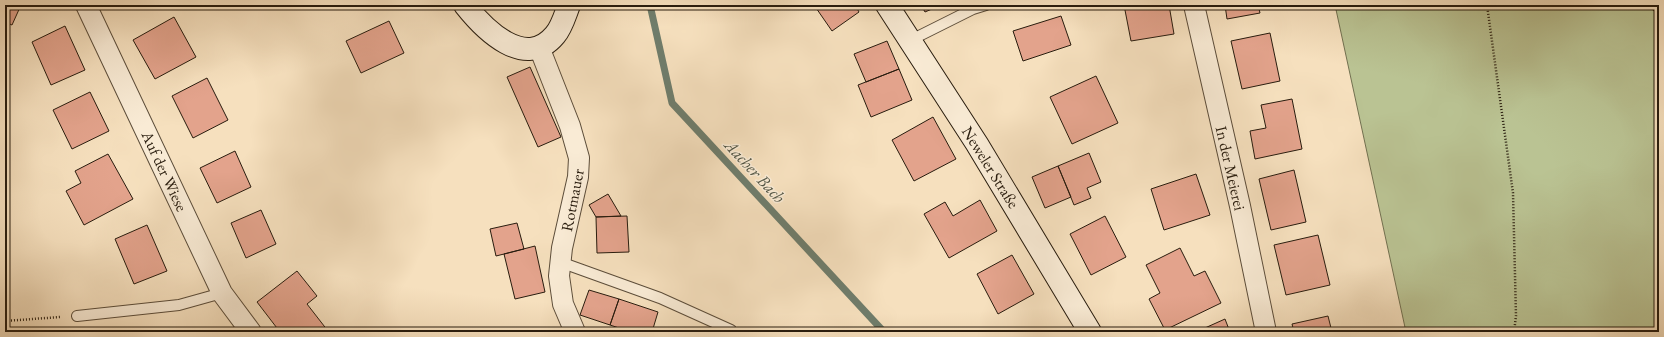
<svg xmlns="http://www.w3.org/2000/svg" width="1664" height="337" viewBox="0 0 1664 337" font-family="'EB Garamond',serif">
<style>
.green{fill:#bac393;stroke:#717050}
.lines{fill:none;stroke-linecap:round;stroke-linejoin:round}
.stream{stroke:#6f7d6c;stroke-width:7}
.building{fill:#e3a38c;stroke:#281c0e}
.lane-casing{stroke:#5c4d3a;stroke-width:12}
.street-casing{stroke:#5c4d3a;stroke-width:22}
.secondary-casing{stroke:#281c0e;stroke-width:24}
.path{stroke:#281c0e;stroke-width:2.5;stroke-dasharray:1 2;stroke-linecap:butt}
.lane{stroke:#f9ebd5;stroke-width:10}
.street{stroke:#f9ebd5;stroke-width:20}
.secondary{stroke:#f9ebd5;stroke-width:22}
.labels{text-anchor:middle;stroke-width:3;stroke-linejoin:round;paint-order:stroke}
.street-label{font-size:16px;fill:#281c0e;stroke:#f9ebd5}
.water-label{font-size:17px;font-style:italic;fill:#515545;stroke:#f9ebd5}
</style>
<rect width="100%" height="100%" fill="#f6e0be"/>
<filter id="stains"><feTurbulence type="fractalNoise" baseFrequency=".005" numOctaves="4"/><feColorMatrix values="0 0 0 0 .2 0 0 0 0 .09 0 0 0 0 .02 0 0 0 .5 -.17"/></filter>
<radialGradient id="worn" r=".72"><stop offset=".6" stop-color="#630" stop-opacity="0"/><stop offset="1" stop-color="#630" stop-opacity=".3"/></radialGradient>
<path class="green" d="M1335,5H1659V332H1406Z"/>
<g class="lines">
<path class="stream" d="M650,5L672,103L884,332"/>
</g>
<path class="building" d="M5,5H21L12,25L5,22Z
M814,5H855L859,12L832,31Z
M921,5H941L925,12Z
M1124,5H1169L1174,34L1131,41Z
M1225,5H1258L1260,13L1227,19Z
M1061,16L1071,45L1023,61L1013,31Z
M174,17L196,57L155,79L133,40Z
M389,21L404,53L361,73L346,41Z
M65,26L85,70L51,85L32,42Z
M1270,33L1280,81L1242,89L1231,41Z
M887,41L899,69L866,82L854,54Z
M530,67L561,137L538,147L507,77Z
M899,69L912,100L871,117L858,85Z
M1096,76L1118,123L1072,144L1050,97Z
M207,78L228,120L193,138L172,96Z
M90,92L109,131L72,149L53,110Z
M1292,99L1302,149L1255,159L1250,131L1266,128L1261,105Z
M933,117L956,159L914,181L892,140Z
M235,151L251,187L217,203L200,168Z
M1089,153L1101,182L1087,188L1091,198L1074,205L1058,166Z
M108,154L133,199L84,225L66,191L81,183L75,171Z
M1058,166L1071,197L1045,208L1032,177Z
M1294,170L1306,222L1271,230L1259,179Z
M1196,174L1210,215L1164,230L1151,189Z
M608,194L621,216L596,217L589,205Z
M980,200L997,231L949,258L924,214L945,202L953,216Z
M261,210L276,244L246,258L231,223Z
M627,216L629,252L597,253L596,217Z
M1105,216L1126,257L1091,275L1070,234Z
M517,223L524,249L496,256L490,229Z
M147,225L167,271L134,284L115,239Z
M1318,235L1330,285L1286,295L1274,245Z
M535,246L545,292L515,299L504,254Z
M1180,248L1194,276L1205,271L1221,303L1165,330L1149,299L1160,293L1146,265Z
M1012,255L1034,294L998,314L977,274Z
M297,271L317,296L307,304L328,331L327,332H280L257,302Z
M589,290L619,299L610,325L580,315Z
M619,299L658,312L652,332H631L610,325Z
M1328,316L1332,332H1294L1292,324Z
M1225,319L1230,332H1196Z"/>
<g class="lines">
<g class="lane-casing">
<path id="lane" d="M911,40L973,9L986,5
M560,262L660,298L731,330
M77,316L179,305L222,293"/>
</g>
<g class="street-casing">
<path id="street" d="M86,5L222,293L251,332
M1194,5L1240,206L1266,332
M539,47L570,126L579,158L578,177L562,248L559,276L563,304L575,332"/>
</g>
<g class="secondary-casing">
<path id="secondary" d="M465,5C484,29 525,71 555,35C562,27 565,15 569,5
M887,5L977,144L1090,332"/>
</g>
<path class="path" d="M1487,5L1513,193L1516,316L1514,332
M1650,5L1659,17
M5,321L60,317"/>
<use href="#lane" class="lane"/>
<use href="#street" class="street"/>
<use href="#secondary" class="secondary"/>
</g>
<g class="labels">
<g class="street-label">
<text transform="translate(991 167) rotate(58)" y="6">Neweler Straße</text>
<text transform="translate(1231 168) rotate(77)" y="6">In der Meierei</text>
<text transform="translate(165 171) rotate(65)" y="6">Auf der Wiese</text>
<text transform="translate(572 200) rotate(-79)" y="6">Rotmauer</text>
</g>
<g class="water-label">
<text transform="translate(755 171) rotate(47)" y="6">Aacher Bach</text>
</g>
</g>
<rect width="1664" height="337" fill="none" stroke="#f6e0be" stroke-width="20"/>
<rect x="6" y="6" width="1652" height="325" fill="none" stroke="#281c0e" stroke-width="2"/>
<rect x="10" y="10" width="1644" height="317" fill="none" stroke="#281c0e"/>
<rect width="100%" height="100%" filter="url(#stains)"/>
<rect width="100%" height="100%" fill="url(#worn)"/>
</svg>
